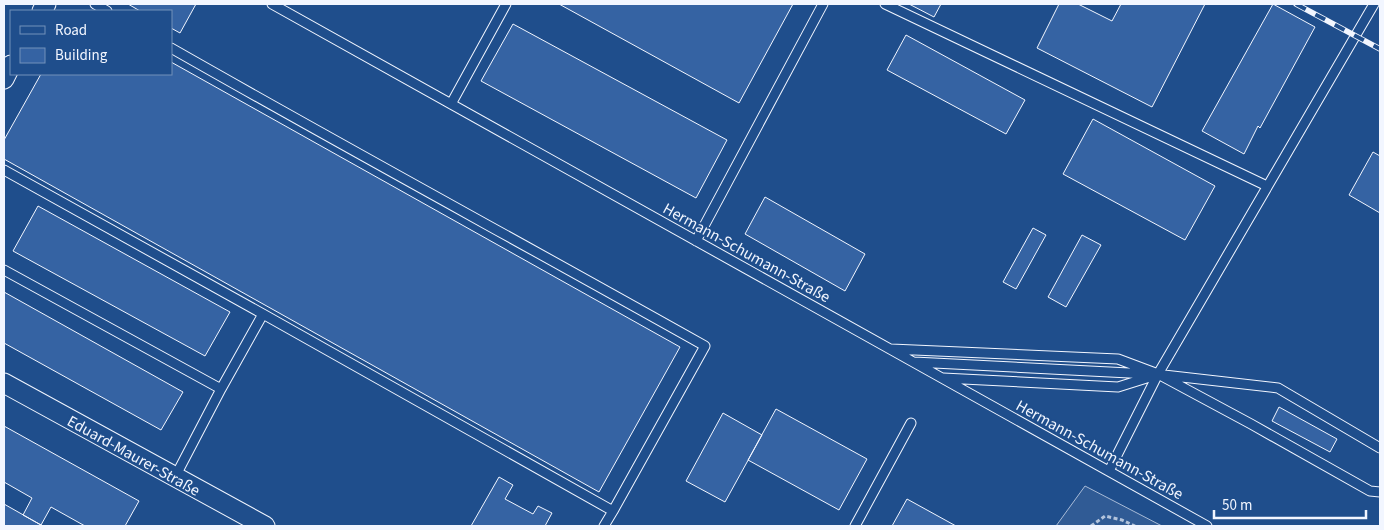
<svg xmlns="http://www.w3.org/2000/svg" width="1384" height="530" viewBox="0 0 1384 530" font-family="'Source Sans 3',sans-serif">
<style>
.green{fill:#305b95;stroke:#a8bbd7}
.building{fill:#3563a3;stroke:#f2f6ff}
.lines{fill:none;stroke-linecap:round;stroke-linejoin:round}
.lane-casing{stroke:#f2f6ff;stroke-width:11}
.street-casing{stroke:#f2f6ff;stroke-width:21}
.path{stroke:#b3c4dc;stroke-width:3;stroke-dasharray:4 2.5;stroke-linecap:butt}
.lane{stroke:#1f4e8c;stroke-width:9}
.street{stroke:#1f4e8c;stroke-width:19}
.rail-casing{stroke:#f2f6ff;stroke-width:5.5}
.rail{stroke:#1f4e8c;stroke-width:4;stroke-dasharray:11;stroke-linecap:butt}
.labels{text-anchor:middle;stroke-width:4;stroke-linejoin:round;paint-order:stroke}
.street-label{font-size:16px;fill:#f2f6ff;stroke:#1f4e8c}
</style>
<rect width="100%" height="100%" fill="#1f4e8c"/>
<path class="green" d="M1085,486L1162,526H1056Z"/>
<path class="building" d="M128,4H196L180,33L171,28V11H140Z
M559,4H793L739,103Z
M909,4H941L934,17Z
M1059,4H1078L1112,21L1121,4H1205L1152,107L1037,48Z
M1273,4L1315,27L1260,128L1258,126L1244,154L1202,131Z
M513,24L727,140L696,198L481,81Z
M906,35L1025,100L1006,134L887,70Z
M171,62L680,347L599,492L4,159V140L41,74H171Z
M1093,119L1215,186L1185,240L1063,174Z
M1373,152L1380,156V213L1349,195Z
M765,197L865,254L845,291L745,234Z
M38,206L230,312L205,356L13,251Z
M1033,228L1046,235L1016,289L1003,282Z
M1082,235L1101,245L1066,307L1048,297Z
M4,292L183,392L161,430L4,343Z
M1279,407L1337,439L1330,452L1272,421Z
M776,409L867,459L839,510L748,460Z
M723,413L762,435L725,502L686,481Z
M4,426L139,501L125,526H85L51,507L41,525L23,515L32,498L4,482Z
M499,477L513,485L505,499L533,514L538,506L552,513L545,526H471Z
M907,499L956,526H892Z
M4,504L41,525L44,526H4Z"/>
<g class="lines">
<g class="lane-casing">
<path id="lane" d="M95,4L107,11
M272,4L1207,526
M885,4L1267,186
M171,48C348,149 527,246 705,346L613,511
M451,104L506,4
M4,170L263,314
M696,241L823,4
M4,270L221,389L175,477
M891,349L1118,359L1158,374L1251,424L1370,491L1380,492
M914,362L1149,374
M1164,375L1278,388L1380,448
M943,378L1118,387L1153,376
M221,389L263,314L613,511L604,526
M1109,471L1158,374L1374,4
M855,526L911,423"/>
</g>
<g class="street-casing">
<path id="street" d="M42,11L46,4
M4,79L11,65
M4,383L265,526"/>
</g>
<path class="path" d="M1091,526L1105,516L1122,520L1135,526"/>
<use href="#lane" class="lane"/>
<use href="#street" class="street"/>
<g class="rail-casing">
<path id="rail" d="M1296,4L1380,49"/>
</g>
<use href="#rail" class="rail"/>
</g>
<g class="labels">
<g class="street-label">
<text transform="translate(747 252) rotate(29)" y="6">Hermann-Schumann-Straße</text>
<text transform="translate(1100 449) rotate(29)" y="6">Hermann-Schumann-Straße</text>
<text transform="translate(134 455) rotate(29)" y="6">Eduard-Maurer-Straße</text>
</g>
</g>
<rect width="1384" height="530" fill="none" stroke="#f2f6ff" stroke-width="10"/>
<rect x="10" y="10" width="162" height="65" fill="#1f4e8c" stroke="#7391ba"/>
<rect x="20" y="26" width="25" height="8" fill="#1f4e8c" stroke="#7391ba"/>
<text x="55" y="35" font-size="15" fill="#f2f6ff">Road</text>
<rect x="20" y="48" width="25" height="15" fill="#3563a3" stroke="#7391ba"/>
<text x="55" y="60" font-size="15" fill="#f2f6ff">Building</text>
<path d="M1214 510v8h152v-8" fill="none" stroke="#f2f6ff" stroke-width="2.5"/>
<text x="1222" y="510" font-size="15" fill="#f2f6ff" stroke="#1f4e8c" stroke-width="4" paint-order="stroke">50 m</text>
</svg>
